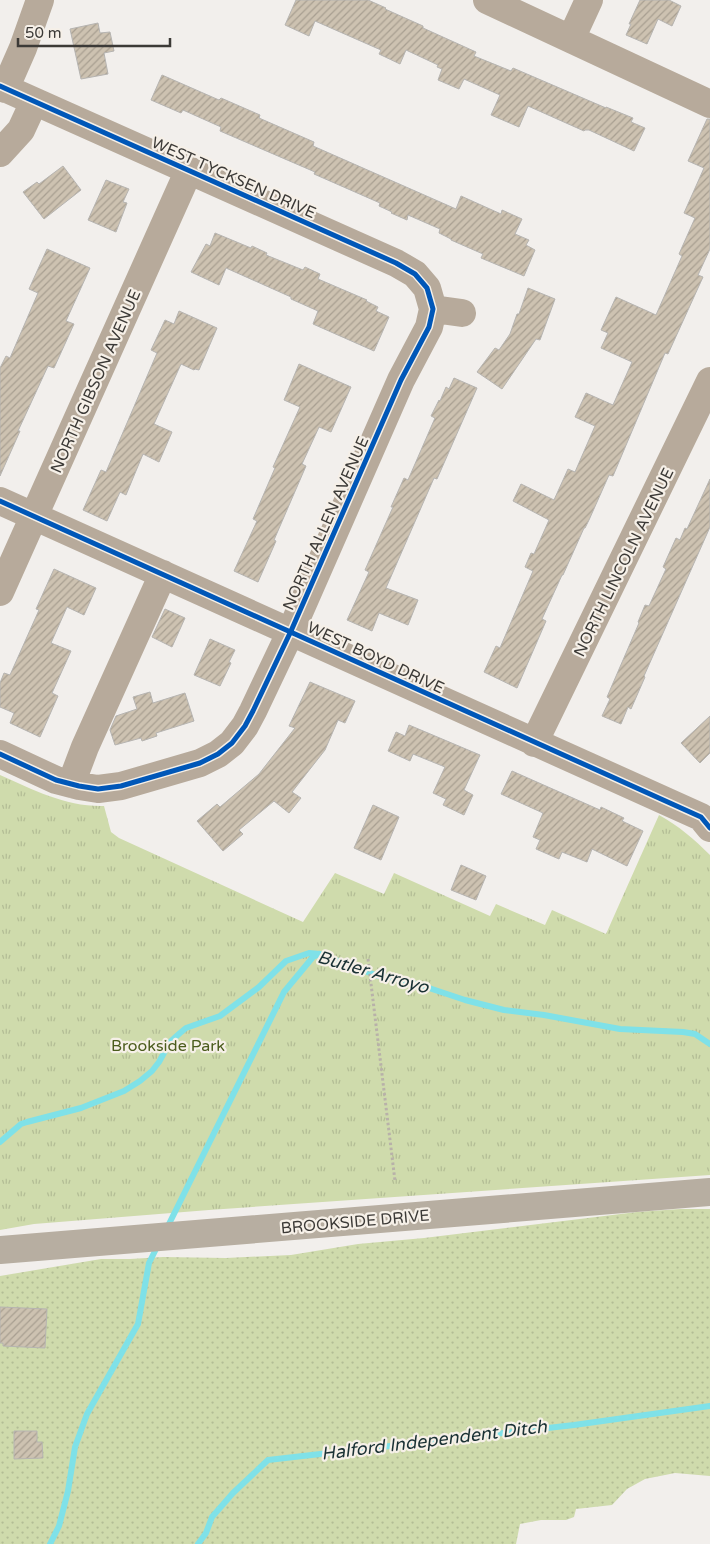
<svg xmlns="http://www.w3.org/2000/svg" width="710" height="1544" viewBox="0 0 710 1544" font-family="'Varela Round',sans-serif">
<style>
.grass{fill:url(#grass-dots)}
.park{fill:url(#park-tufts)}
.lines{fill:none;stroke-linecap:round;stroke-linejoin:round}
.stream{stroke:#7fe1e8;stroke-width:6}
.building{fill:url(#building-hatch);stroke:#b6b4b1}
.path{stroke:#b8b1a9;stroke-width:3;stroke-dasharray:2.5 2.5;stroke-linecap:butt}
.minor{stroke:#b7aa9b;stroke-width:28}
.major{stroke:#b7aea1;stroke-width:28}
.cycleway-casing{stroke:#f6f0e8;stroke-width:8}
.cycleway{stroke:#0057b8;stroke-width:5}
.labels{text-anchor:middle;stroke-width:4.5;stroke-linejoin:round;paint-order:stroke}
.street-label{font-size:16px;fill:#3c3a37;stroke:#f6f0e8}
.park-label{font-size:16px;fill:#4b5c1d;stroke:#f6f0e8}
.water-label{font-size:18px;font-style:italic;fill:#1a3134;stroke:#f6f0e8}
</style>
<defs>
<pattern id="grass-dots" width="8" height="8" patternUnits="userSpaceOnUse" patternTransform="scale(1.25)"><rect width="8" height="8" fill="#cfdbac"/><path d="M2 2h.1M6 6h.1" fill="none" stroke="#b3bd95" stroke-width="1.8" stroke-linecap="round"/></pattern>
<pattern id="park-tufts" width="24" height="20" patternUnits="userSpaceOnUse" patternTransform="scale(1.25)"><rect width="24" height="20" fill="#cfdbac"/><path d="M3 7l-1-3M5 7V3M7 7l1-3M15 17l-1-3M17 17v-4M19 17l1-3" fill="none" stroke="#b3bd95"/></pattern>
<pattern id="building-hatch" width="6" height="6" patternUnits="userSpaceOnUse" patternTransform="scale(1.25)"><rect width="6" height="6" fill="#cdc2b1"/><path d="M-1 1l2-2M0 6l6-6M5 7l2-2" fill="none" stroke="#a89f91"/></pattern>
</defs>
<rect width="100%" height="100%" fill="#f2efec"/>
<path class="grass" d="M680,1209H710V1476L675,1473L645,1479L627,1489L612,1505L576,1509L574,1517L566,1520H541L520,1524L516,1544H0V1276L101,1259H130L163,1257L226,1258L291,1255L358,1244L424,1238L637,1212Z"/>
<path class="park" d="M0,775C34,790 66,807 104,806L111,832L119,838L303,922L335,873L384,894L394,873L490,916L496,904L545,925L552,910L606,934L659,815C679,826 694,839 710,855V1175L209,1210L34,1224L0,1230Z"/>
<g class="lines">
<path class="stream" d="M0,1142L21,1124L27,1122L81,1108L124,1091L140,1081L152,1071L159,1062L170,1042L180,1033L186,1028L220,1016L259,987L286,961L309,953L320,954L378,976L395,978L426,987L465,1000L504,1010L544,1015L620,1029L683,1032L695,1034L710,1044
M166,1230L284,992L313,957L319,954
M50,1544L59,1526L68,1491L75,1447L87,1414L138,1324L149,1263L158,1245
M198,1544L206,1533L212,1517L233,1493L268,1460L574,1425L710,1406"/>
</g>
<path class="building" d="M296,0H368L386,8L385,9L423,26V28L476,52L474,56L511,71L513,68L606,108V107L633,118L631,122L645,128L634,151L589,130H585L584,131L528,106L519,127L491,115L500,95L464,79L459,89L438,80L442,69L437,67L438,65L406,50L400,64L379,54L381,50L315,21L309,36L285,25Z
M640,0H669L681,6L672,26L658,19L647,44L626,35L631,24H629Z
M98,23L100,33L110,32L114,51L104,53L108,74L81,79L70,29Z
M162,75L219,100L221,98L260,115L259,118L314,142L313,146L456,209L461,196L501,214L502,210L522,219L515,234L529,240L526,245L535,250L524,276L481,258L483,254L451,240V239L439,233L440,229L408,215L407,220L391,213L392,212L379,206L380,203L314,174L315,172L220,131L221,127L183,110L181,113L151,100Z
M707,119H710V249L698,275L703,277L668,354L665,353L613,476L609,475L589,520L585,528H584L563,575H562L542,619L546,621L517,688L484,672L496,646L500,648L533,571L525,567L531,553L534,554L549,520L513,501L521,484L554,500L568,469L575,472L595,426L575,417L586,393L613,405L632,362L601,348L608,333L601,330L616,297L656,315L682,256L679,254L695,218L684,213L704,168L688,161Z
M63,166L81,190L44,219L23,192L37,182L39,184Z
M106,180L129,189L123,202L127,203L116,232L88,220Z
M215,233L251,248L252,246L267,253L266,255L303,270L305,267L320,274L318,279L367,300L366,301L378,307L376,311L389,317L374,351L313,324L318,311L291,299V297L226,268L219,285L191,272L206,244L210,246Z
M47,249L90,268L66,321L74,324L54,368L48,366L18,431H20L0,476V368L6,356L10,358L38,293L29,289Z
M528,288L555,299L540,340L536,339L502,389L477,372L495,348L499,350L510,334L517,314H519Z
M179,311L217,328L199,370L195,369L194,370L181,364L154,424L172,432L159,462L143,454L126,495L120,492L107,521L83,510L101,470L106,472L157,353L151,350L165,320L174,324Z
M299,364L351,387L331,432L319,427L302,464L306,466L274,540L276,541L258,582L234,571L257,521L253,519L275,468L273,467L300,407L284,400Z
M454,378L477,388L437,479L434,478L386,588L418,600L408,625L379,613L372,631L347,620L369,572L365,570L393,507H391L404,478L408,480L435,418L431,416L439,400L440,401L446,387L449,389Z
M710,479V527L644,676L645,677L631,709L628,707L621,724L602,716L610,699L607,697L639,623L638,622L645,605L649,606L666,569L663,567L676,538L680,540L685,528L687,529Z
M54,569L96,588L84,615L67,607L51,643L71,651L52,693L58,696L40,737L10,723L14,713L0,707V683L4,673L10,675L39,610L36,609Z
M165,609L185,618L172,647L152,637Z
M210,639L235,650L229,662L231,663L220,686L194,675Z
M310,682L355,701L345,723L338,720L325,750L292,792L301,798L289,813L274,801L239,830L243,834L223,851L197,821L217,804L220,807L259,774L295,728L289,726Z
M150,692L153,703L185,693L194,721L156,733L157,736L142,741L141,738L115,745L110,730L116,716L137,709L133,697Z
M710,716V753L700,763L681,743Z
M409,725L480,755L464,790L473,795L464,815L443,805L446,799L433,793L445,767L413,754L410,761L388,751L396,732L405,736Z
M512,771L600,810L601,807L624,818L622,821L643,831L627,866L592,849L587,862L562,852L559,859L536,849L540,840L533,837L543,813L501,794Z
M373,805L399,817L381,860L354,848Z
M461,865L486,876L476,900L451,890Z
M0,1307L47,1309L45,1348L3,1346V1343H0Z
M14,1431H37V1442H42L43,1458L14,1459Z"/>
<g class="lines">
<path class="path" d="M368,959L395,1181"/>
<path class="minor" d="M487,0L710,104
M571,39L589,0
M0,86L396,263L415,274L427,288L433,309L429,327L401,380L291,631L253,711L245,726L232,743L218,754L200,763L121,786L98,789L79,786L56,780L0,754
M5,89L23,48L40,0
M0,153L21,130L34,102
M433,309L462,313
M0,501L701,817L710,828
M0,592L189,170
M534,743L710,381
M71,784L85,747L163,574"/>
<path class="major" d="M0,1250L710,1192"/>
<g class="cycleway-casing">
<path id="cycleway" d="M0,86L396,263L415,274L427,288L433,309L429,327L401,380L291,631L253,711L245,726L232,743L218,754L200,763L121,786L98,789L79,786L56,780L0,754
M0,501L701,817L710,828"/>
</g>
<use href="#cycleway" class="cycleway"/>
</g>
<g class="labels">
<g class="street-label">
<text transform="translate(234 177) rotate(24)" y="6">WEST TYCKSEN DRIVE</text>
<text transform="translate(95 381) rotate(-66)" y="6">NORTH GIBSON AVENUE</text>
<text transform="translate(325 523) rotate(-66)" y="6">NORTH ALLEN AVENUE</text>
<text transform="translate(623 562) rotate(-64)" y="6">NORTH LINCOLN AVENUE</text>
<text transform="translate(376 657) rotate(25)" y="6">WEST BOYD DRIVE</text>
<text transform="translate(355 1221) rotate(-5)" y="6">BROOKSIDE DRIVE</text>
</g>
<g class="park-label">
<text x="168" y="1051">Brookside Park</text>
</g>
<g class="water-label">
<text transform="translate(373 972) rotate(16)" y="6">Butler Arroyo</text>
<text transform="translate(434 1440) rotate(-7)" y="6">Halford Independent Ditch</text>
</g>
</g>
<path d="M18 38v8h152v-8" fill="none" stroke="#3c3a37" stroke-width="2.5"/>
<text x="25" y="38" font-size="15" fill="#3c3a37" stroke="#f6f0e8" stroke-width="4" paint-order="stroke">50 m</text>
</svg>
